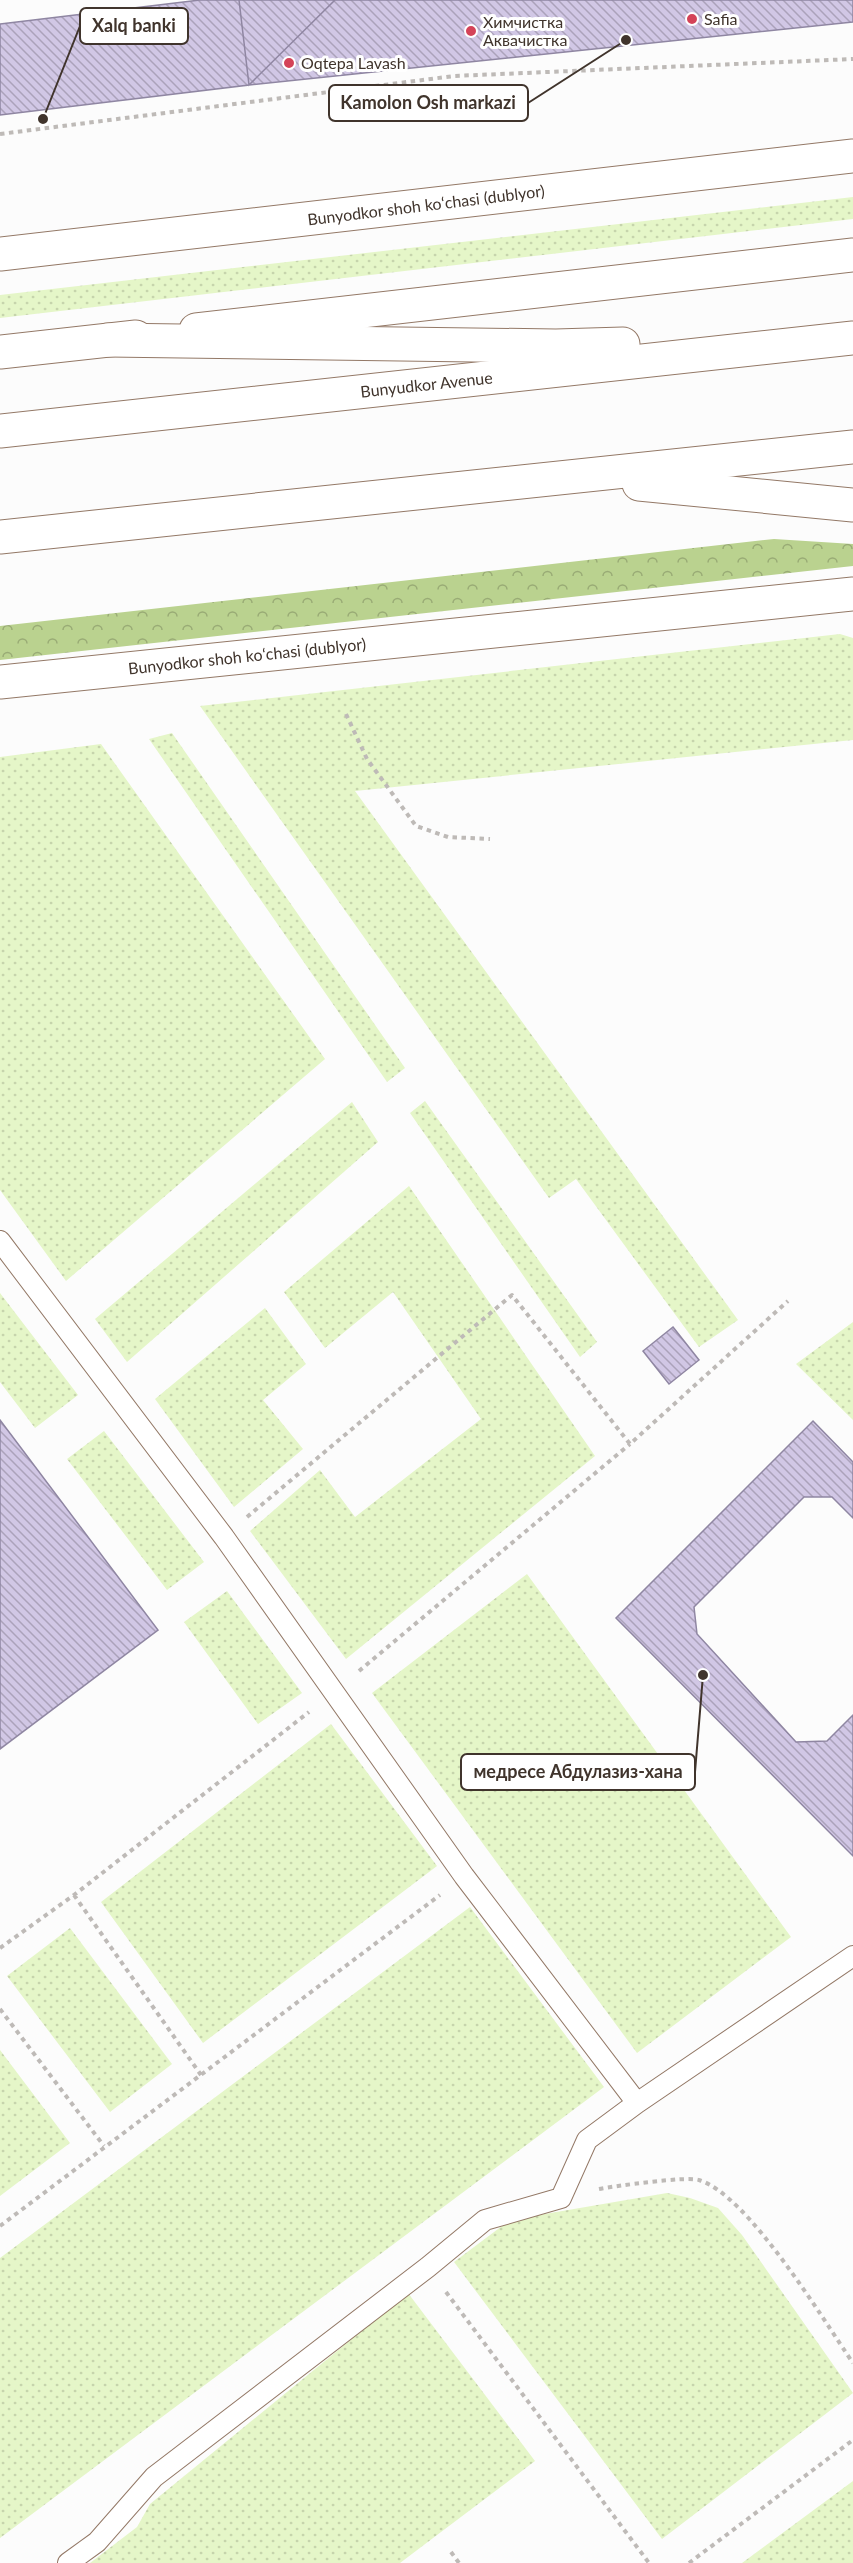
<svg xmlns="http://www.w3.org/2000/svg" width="853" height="2563" viewBox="0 0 853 2563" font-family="Lato,sans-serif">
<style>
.grass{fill:url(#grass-dots)}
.forest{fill:url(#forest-crowns)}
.building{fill:url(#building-back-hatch);stroke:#8f86a2;stroke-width:1.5}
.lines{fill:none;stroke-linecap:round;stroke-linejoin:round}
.service-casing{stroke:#937866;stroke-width:22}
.minor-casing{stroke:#937866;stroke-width:35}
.tertiary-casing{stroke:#937866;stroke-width:35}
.primary-casing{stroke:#937866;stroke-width:35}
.path{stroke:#bebab7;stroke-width:4;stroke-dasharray:4.5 4.5;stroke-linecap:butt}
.service{stroke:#fff;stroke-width:20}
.minor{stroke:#fff;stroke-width:33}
.tertiary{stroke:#fff;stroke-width:33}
.primary{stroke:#fff;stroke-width:33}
.poi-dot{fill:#d44358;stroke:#fff;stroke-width:2}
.labels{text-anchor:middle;stroke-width:6;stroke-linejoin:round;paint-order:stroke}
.poi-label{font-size:16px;fill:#40342c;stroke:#fff;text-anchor:start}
.street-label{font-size:16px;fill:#40342c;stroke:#fff}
.leader{fill:none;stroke:#40342c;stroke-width:2}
.callout-dot{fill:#40342c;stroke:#fff;stroke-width:2}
.callout{fill:#fff;stroke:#40342c;stroke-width:2}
.callout-label{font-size:18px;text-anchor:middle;font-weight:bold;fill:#40342c}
</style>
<defs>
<pattern id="grass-dots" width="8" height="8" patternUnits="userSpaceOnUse" patternTransform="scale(1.5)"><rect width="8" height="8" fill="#e5f6c8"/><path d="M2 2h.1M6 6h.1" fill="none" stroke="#c6d4ac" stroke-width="1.8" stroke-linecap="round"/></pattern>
<pattern id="forest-crowns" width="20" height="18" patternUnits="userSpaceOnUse" patternTransform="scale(1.5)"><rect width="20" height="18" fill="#bad28f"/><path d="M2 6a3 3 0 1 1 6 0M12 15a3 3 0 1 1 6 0" fill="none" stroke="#99ab75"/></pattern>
<pattern id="building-back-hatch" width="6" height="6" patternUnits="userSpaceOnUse" patternTransform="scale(1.5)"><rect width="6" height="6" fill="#d1c7e5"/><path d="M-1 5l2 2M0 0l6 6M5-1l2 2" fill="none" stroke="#aba2ba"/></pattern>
</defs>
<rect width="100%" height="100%" fill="#fcfcfc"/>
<path class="grass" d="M853,197V219L0,318V295Z
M840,634L853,638V740L355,791L738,1320L699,1347L576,1179L549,1198L200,706Z
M172,733L405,1068L387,1082L149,739Z
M101,744L325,1059L66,1281L0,1190V757Z
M425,1101L597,1342L580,1357L410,1113Z
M352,1102L378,1142L127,1362L95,1319Z
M409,1186L595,1456L346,1659L250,1531L320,1470L355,1517L481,1419L393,1292L325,1348L284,1292Z
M0,1293L78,1395L35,1428L0,1382Z
M265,1308L306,1364L263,1400L303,1449L234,1507L155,1399Z
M853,1322V1420L796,1364Z
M104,1431L204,1562L167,1590L67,1459Z
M527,1574L791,1937L637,2053L372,1693Z
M227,1591L302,1693L258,1724L184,1622Z
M331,1724L437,1866L203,2043L101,1902Z
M470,1907L604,2087L0,2538V2258Z
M70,1928L172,2064L110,2112L7,1976Z
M0,2050L70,2143L0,2196Z
M667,2193L690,2198L718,2208L742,2235L853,2393L662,2539L454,2262L510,2220Z
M408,2293L535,2461L400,2563H90L137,2527L150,2504Z
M853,2481V2563H742Z"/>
<path class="forest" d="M774,539L853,544V566L0,660V626Z"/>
<path class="building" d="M200,0H239L249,85L0,115V24Z
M239,0H335L249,85Z
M335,0H853V22L249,85Z
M673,1327L699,1360L669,1384L643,1351Z
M0,1420L158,1630L0,1749Z
M813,1421L853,1462V1518L832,1497H804L694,1607L697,1634L796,1742L827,1741L853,1715V1856L616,1618Z"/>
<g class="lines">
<g class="service-casing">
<path id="service" d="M0,1241L224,1537L464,1876L637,2103L853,1956
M68,2563L97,2542L154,2477L428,2267L485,2220L561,2198L587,2140L637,2103"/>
</g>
<g class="minor-casing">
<path id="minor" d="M0,254L853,156"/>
</g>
<g class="tertiary-casing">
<path id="tertiary" d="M196,330L853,255
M0,352L136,337
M0,682L853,594"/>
</g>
<g class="primary-casing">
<g id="primary">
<path d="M108,340L556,346L623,344"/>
<path id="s1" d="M0,431L853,338"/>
<path d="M639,484L853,505"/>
<path d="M0,537L853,447"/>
</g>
</g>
<path class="path" d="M0,134L454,76L853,59
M346,714L367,759L416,826L448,837L490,839
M247,1517L512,1295L630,1444L788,1301
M359,1671L630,1444
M74,1895L201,2075
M0,1948L74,1895L309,1712
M0,2009L104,2146
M599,2189C615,2186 687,2176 699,2180C748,2195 822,2318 853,2363
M0,2226L440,1895
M446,2292L649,2563
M451,2552L459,2563
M689,2563L853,2440"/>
<use href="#service" class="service"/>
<use href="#minor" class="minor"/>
<use href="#tertiary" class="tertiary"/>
<use href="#primary" class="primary"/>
</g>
<g class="poi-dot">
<circle cx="692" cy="19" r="6"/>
<circle cx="471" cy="31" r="6"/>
<circle cx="289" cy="63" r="6"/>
</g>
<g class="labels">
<g class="poi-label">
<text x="704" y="25">Safia</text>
<text x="483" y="28">Химчистка<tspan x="483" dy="18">Аквачистка</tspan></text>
<text x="301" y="69">Oqtepa Lavash</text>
</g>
<g class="street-label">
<text transform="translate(426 205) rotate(-7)" y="6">Bunyodkor shoh koʻchasi (dublyor)</text>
<text dy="6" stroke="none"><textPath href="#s1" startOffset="429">Bunyudkor Avenue</textPath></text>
<text transform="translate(247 656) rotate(-6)" y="6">Bunyodkor shoh koʻchasi (dublyor)</text>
</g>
</g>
<path class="leader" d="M43 119L80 26M626 40L528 103M703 1675L695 1772"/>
<g class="callout-dot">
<circle cx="43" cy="119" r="6"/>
<circle cx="626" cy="40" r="6"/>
<circle cx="703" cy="1675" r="6"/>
</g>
<g class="callout">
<rect x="80" y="8" width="108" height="36" rx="6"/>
<rect x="329" y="85" width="199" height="36" rx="6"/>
<rect x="461" y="1754" width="234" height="36" rx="6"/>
</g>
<g class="callout-label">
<text x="134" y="32">Xalq banki</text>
<text x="428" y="109">Kamolon Osh markazi</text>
<text x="578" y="1778">медресе Абдулазиз-хана</text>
</g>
</svg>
